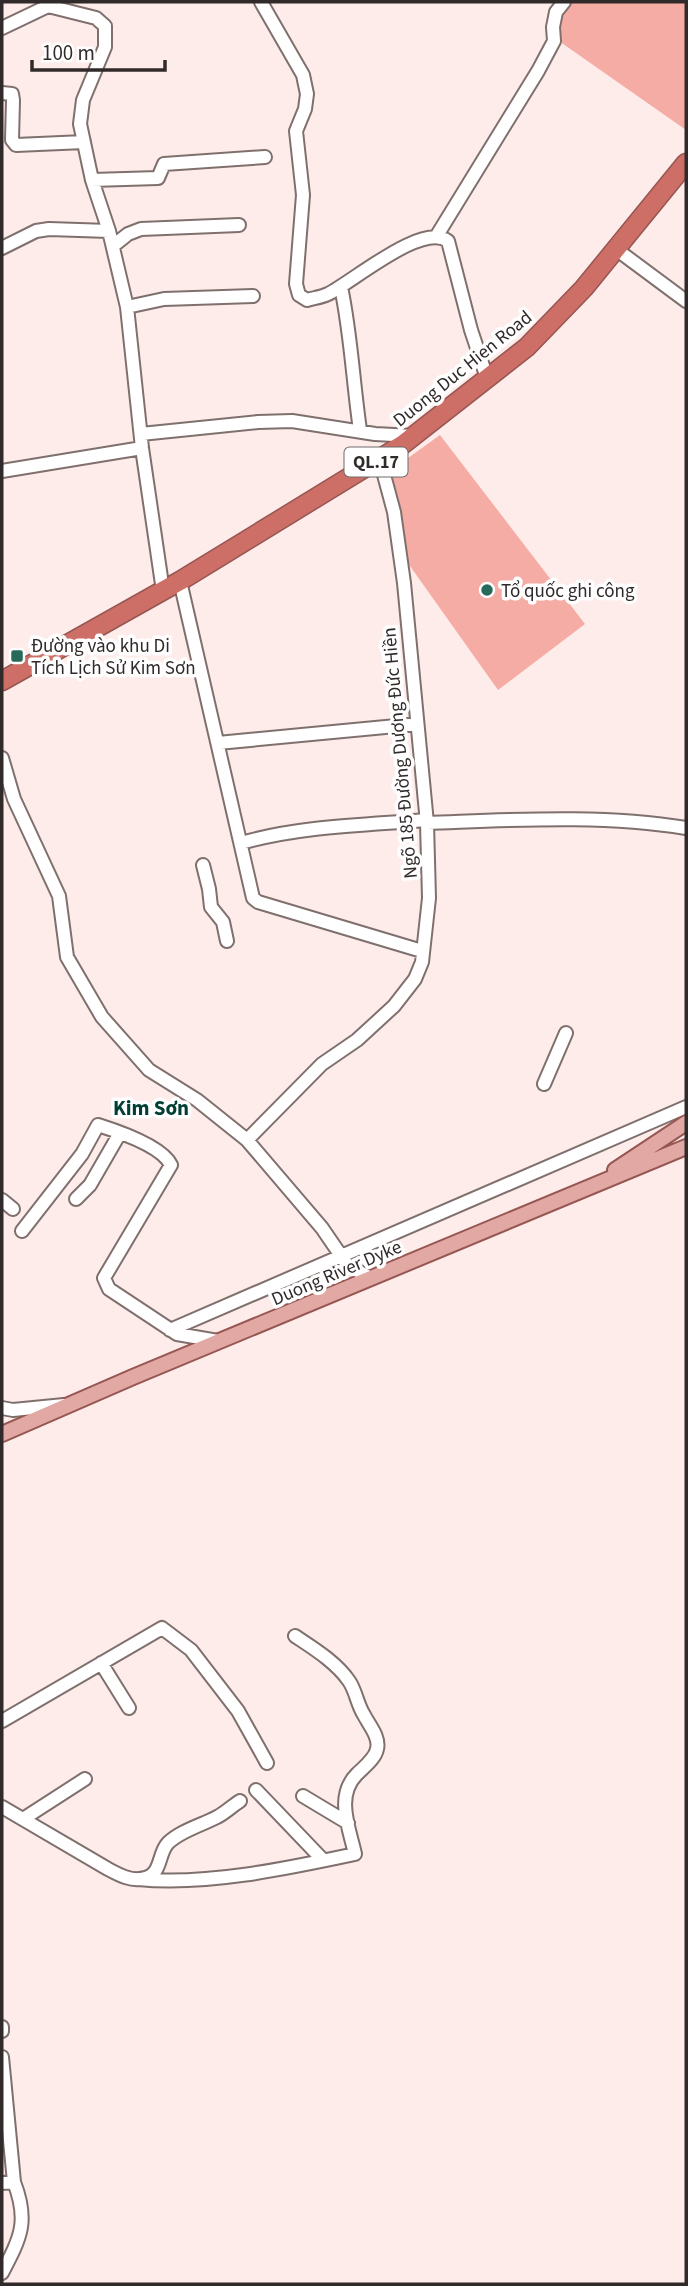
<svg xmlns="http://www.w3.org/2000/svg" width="688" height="2286" viewBox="0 0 688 2286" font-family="'Source Sans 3',sans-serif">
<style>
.green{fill:#f5aca5}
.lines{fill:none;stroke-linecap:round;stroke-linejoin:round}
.minor-casing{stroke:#7f706e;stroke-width:16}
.major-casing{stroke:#965652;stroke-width:18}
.highway-casing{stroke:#965652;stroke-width:21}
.minor{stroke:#fff;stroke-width:12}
.major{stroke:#e1a8a4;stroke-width:14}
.highway{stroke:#cd6e67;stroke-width:18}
.poi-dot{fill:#276a5a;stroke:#fefefe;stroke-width:2.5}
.labels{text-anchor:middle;stroke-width:7;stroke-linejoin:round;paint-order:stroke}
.shield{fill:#fefefe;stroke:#6e6a6a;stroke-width:2}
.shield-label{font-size:18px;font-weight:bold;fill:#312a2a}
.street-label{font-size:19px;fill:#312a2a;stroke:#fefefe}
.poi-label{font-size:19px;fill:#312a2a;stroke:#fefefe;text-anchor:start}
.neighbourhood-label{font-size:21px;font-weight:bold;fill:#023e32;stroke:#fefefe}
</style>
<rect width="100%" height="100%" fill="#feecea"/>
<path class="green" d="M564,2H686V130L556,39Z
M440,435L585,624L498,690L405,559L390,471Z"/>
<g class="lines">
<g class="minor-casing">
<path id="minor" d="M261,2L303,75L307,94L305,109L296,131L303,195L296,284L299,295L307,300C314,298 322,297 328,294C354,281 422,222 448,241L471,330L487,378
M2,28L48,6L96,18L105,26V47L83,100L80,124L92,180L109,231
M2,93L12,94L13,100L12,140L16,145L84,142
M92,180L158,178L164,164L265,157
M436,237L538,71L554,41L553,27L556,12L564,2
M113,246L128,234L141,229L239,225
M2,248L36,231L49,229L109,231L127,307L142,448L163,591
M616,249L686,301
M341,287C351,334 353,382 360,430
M127,307L164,299L253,296
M141,434L258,422L292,421L375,434L413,436
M2,471L142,448
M180,581L253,898L258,902L422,951
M218,743L417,724
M2,758L14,799L59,896L67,957L102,1017L149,1070L197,1100L247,1140L322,1228L348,1266L371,1278
M427,823C513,820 602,814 686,828
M241,843C301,826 365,825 427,820
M203,865L209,889L211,907L223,922L227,941
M544,1084L566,1033
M247,1140L322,1064L357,1040L394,1006L415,979L422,962L429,898L427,823L404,583L394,512L380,460
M76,1199L90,1185L120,1133
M2,1200L13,1209
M22,1231L82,1154L98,1125C117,1131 162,1146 171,1165L104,1278L109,1289L177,1334L218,1341
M170,1330L686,1107
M2,1408L13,1410L64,1405
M101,1663L129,1708
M2,1721L162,1628L191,1650L238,1711L267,1763
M256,1790L323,1860
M303,1796L348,1823
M2,1807L108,1869C119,1875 132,1882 145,1878C162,1874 158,1853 168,1843C180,1831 202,1825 217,1817C225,1813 232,1806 240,1801
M23,1819L85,1779
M138,1879C206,1886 289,1868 355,1854C349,1827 335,1796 357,1774C364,1767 375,1759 377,1749C380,1737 369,1725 364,1715C357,1704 356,1691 349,1681C336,1662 313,1648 295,1636
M2,2027V2031
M2,2057L14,2182L2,2183
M2,2273C21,2237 29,2221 14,2182"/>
</g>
<g class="major-casing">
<path id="major" d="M615,1170L686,1123
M2,1434L133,1377L686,1147"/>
</g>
<g class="highway-casing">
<path id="highway" d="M2,681L180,581L402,445L527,347L584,288L686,163"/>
</g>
<use href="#minor" class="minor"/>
<use href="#major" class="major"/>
<use href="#highway" class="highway"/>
</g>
<g class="poi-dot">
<circle cx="487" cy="590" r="7"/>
<rect x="10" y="649" width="14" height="14" rx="3.5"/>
</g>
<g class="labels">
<rect class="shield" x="344.5" y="447.5" width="63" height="29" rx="5"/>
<g class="shield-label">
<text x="376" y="468">QL.17</text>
</g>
<g class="street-label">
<text transform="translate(462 368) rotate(-39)" y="7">Duong Duc Hien Road</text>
<text transform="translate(399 753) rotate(-95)" y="7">Ngõ 185 Đường Dương Đức Hiền</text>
<text transform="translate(336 1272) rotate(-23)" y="7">Duong River Dyke</text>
</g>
<g class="poi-label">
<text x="501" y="597">Tổ quốc ghi công</text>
<text x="31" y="652">Đường vào khu Di<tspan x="31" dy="22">Tích Lịch Sử Kim Sơn</tspan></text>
</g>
<g class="neighbourhood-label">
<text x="151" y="1115">Kim Sơn</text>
</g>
</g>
<rect width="688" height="2286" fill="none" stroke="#312a2a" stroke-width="7"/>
<path d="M32 60v10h133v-10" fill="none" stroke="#312a2a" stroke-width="3.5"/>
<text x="42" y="60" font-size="21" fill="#312a2a" stroke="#fefefe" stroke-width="5" paint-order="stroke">100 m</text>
</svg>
